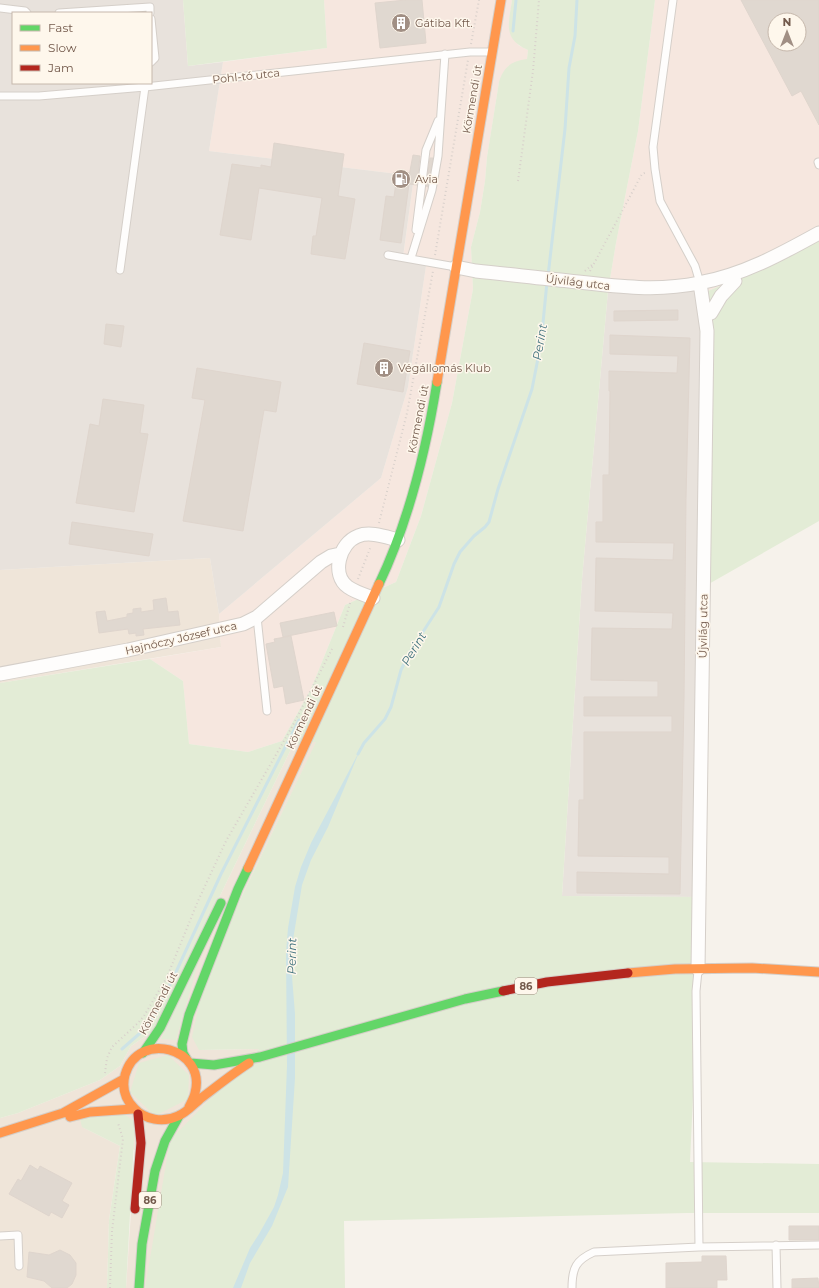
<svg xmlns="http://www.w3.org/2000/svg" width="819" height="1288" viewBox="0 0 819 1288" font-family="Montserrat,sans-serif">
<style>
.residential{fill:#efe5d9}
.commercial{fill:#f6e7df;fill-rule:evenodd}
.industrial{fill:#e8e2dc;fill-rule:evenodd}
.green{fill:#e3ecd6}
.water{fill:#cde3e6}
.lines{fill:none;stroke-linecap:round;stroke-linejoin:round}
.stream{stroke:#cde3e6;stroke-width:3}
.building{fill:#e0d8d0;stroke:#dfd5cd;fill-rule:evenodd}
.lane-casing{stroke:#d5cfc9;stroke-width:9}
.street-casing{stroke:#d5cfc9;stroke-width:15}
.fast-casing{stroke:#d5cec8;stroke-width:11}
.slow-casing{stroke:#d5cec8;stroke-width:11}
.jam-casing{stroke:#d5cec8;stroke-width:11}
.path{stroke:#d8d0cb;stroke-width:2;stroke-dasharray:1 3;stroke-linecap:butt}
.lane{stroke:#fefdfc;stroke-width:7}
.street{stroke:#fefdfc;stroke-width:13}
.fast{stroke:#63d668;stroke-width:9}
.slow{stroke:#ff974d;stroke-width:9}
.jam{stroke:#b3261e;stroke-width:9}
.labels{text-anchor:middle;stroke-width:3;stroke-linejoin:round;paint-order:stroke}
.shield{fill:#fef7ec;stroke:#9d897c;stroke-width:1}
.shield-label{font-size:10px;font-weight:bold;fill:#735a4c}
.poi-label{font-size:11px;fill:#735a4c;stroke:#fef7ec;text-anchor:start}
.street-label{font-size:11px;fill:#735a4c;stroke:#fef7ec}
.water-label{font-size:12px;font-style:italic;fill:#43747f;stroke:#fef7ec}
</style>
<rect width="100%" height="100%" fill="#f6f2eb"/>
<path class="residential" d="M210,558L219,614L221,647L0,683V570Z
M317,741L228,925L199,1050L259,1049L145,1288H126L132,1197L137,1151L82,1127L120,1146L109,1220L107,1288H0V1118L18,1113L100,1080L120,1066L131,1046L153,1031L201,935L293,745Z"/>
<path class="commercial" d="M324,0H512L509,25L518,45L528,50L527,60L499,82L487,157L485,181L480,212L471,247L473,289L452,403L421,516L396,582L345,605L311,689L282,741L248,752L189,744L183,681L150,659L221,647L219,614L381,478L408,387L427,259L403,258L414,176L209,151L223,62L327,48Z
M655,0H819V241L787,258L708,291H608L616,243L638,131ZM775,20H799V44H775Z"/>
<path class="industrial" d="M0,0H183L188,66L223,62L209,151L414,176L403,257L427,259L408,387L381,478L219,614L210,558L0,570ZM13,13H151V83H13Z
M608,291H708L702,897L562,896L582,579Z"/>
<path class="green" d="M183,0H324L327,48L188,66Z
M512,0H655L638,131L616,243L608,291L582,579L562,896L702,897L690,1162L819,1164V1213H687L344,1221L345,1288H145L170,1140L259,1049L199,1050L192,1037L200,1000L228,925L316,742L293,745L201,935L153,1031L131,1046L120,1066L100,1080L18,1113L0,1118V683L150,659L183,681L189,744L248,752L282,741L311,689L345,605L396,582L421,516L452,403L473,289L471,247L480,212L485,181L487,157L499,82C504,66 512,61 527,59L528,50C502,39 509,23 512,0Z
M819,241V521L707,585L708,291L787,258Z
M201,953L176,1040L161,1039Z
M168,1055L189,1075L188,1099L155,1116L130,1092L139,1063Z
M120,1111L135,1122L126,1288H107L109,1220L120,1146L82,1127L79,1115Z"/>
<path class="water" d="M360,750L328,827L311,860L302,885L292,946L291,964L295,1014V1078L288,1187L272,1226L250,1263L241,1288H233L250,1248L259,1234L274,1207L278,1195L283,1173L287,1065L286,952L288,928L295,887L301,867L311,843Z"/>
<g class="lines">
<path class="stream" d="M513,31L516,0
M548,276L565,129L569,68L575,36L577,0
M358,754L364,743L385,719L391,707L401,670L410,652L439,607L454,564L460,552L474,536L485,527L489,522L498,489L532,389L541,343L547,282
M122,1049L147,1027L156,1013L176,972L221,874L299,720"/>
</g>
<path class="building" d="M406,0H422L426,43L380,48L375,3Z
M741,0H819V125L801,91L792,96ZM775,20H799V44H775Z
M274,143L344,154L338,196L355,199L345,259L311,254L313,236H316L322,198L259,188L251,240L220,235L232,164L261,168V165L271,167Z
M413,155L420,156L417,185L409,184L401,243L380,240L386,196L394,197L397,175L409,176Z
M430,158H433L428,187L426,186Z
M678,310V320L614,321V311Z
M106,324L124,326L121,347L104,344Z
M610,335L690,338L686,498L684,700L680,894L577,893V872L669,874V857L578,856L579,800H584V732H672V716H584V697H658V681L591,680L592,628L672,629L673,613L595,611L596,558L673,560L674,543L596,542V522H603V475H609L610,391H609V371L677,373L678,356L610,354Z
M364,343L410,351L403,392L357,384Z
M197,368L281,382L276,412L264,410L243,531L183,521L205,400L192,398Z
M103,399L144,405L140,433L148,434L134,512L76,503L90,424L99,426Z
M72,522L153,534L149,556L69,544Z
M166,598L168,612L178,611L180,625L143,629L144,635L136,636V633L129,634L128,629L99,633L96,612L105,611L107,621L127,617V614L133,613V609L141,608V612L154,610L153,600Z
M334,612L337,626L283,637L280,623Z
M291,636L304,700L286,704L283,686L274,688L266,644L275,642L274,639Z
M30,1165L38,1170L40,1166L72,1183L62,1201L69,1205L62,1218L51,1212L49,1216L9,1194L18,1179L21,1181Z
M789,1226H819V1240H789Z
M60,1250L70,1255L76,1263V1275L72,1284L67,1288H52L44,1281L27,1277L29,1252L49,1255Z
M702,1256H726L727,1280H717V1288H666V1263L702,1262Z
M818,1278L819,1288H792V1279Z"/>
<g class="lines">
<g class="lane-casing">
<path id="lane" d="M673,0L653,147L655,169L660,201L695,266L700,283
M0,8L25,11L27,13
M59,13L150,7V13
M151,19L155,58L151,62
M0,96H39L145,87L470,52H492
M818,162L819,165
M416,230L426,150L438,121
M388,255L456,267
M411,258L432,190L438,156L445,54
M120,270L145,87
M257,617L267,711
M698,971L696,991L699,1247
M0,1236L18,1235L19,1266
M776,1245L777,1288
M572,1288C572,1268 576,1260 594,1252L699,1247L819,1245"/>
</g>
<g class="street-casing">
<path id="street" d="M456,267L476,271C507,274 538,278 569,281C613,286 656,292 699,283C743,275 781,254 819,233
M711,313L721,296L735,281
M373,598C365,595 355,592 348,587C331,575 339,543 358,536C370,531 386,537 398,540
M0,674L128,650L243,624L257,617L321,562L331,556L340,554
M698,969L707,331L700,283"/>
</g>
<g class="fast-casing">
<path id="fast" d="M379,584C409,521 426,451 437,382
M143,1053L160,1028L221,903
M186,1058L183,1053L182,1044L189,1015L238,889L248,868
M190,1063L214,1065L260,1057L465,999L503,991
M139,1288L142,1244L155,1171L165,1141L179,1116"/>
</g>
<g class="slow-casing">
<path id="slow" d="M437,382L501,0
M248,868L379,584
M628,973L675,969L752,968L819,972
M189,1107C191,1103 194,1098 195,1093C207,1048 138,1029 125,1075C122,1087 125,1099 134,1108C145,1120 163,1123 178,1116C186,1113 193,1105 200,1099C216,1087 232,1074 249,1063
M70,1117L90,1112L133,1109
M0,1133L63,1113L124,1079"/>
</g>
<g class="jam-casing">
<path id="jam" d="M503,991L547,982L628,973
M135,1209L141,1143L138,1114"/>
</g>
<path class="path" d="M471,44L479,0
M518,181L533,71L539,0
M435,255L468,60
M585,271L594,263
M590,271L642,174L647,172
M379,523L407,413L433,271
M358,579L371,546
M343,627L351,600
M105,1073L107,1058L112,1047L138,1023L144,1016L167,977L198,901L226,841L292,727L332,649
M110,1288L112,1231L123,1139L118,1123"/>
<use href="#lane" class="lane"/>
<use href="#street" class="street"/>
<use href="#fast" class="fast"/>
<use href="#slow" class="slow"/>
<use href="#jam" class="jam"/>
</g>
<defs>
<g id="building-disc" transform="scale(1)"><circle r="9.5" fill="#a18f84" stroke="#fef7ec"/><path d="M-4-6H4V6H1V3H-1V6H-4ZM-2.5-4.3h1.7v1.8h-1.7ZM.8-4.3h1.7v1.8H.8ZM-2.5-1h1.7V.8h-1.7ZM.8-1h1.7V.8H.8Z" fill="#fff"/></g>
<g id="fuel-disc" transform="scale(1)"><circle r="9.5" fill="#a18f84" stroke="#fef7ec"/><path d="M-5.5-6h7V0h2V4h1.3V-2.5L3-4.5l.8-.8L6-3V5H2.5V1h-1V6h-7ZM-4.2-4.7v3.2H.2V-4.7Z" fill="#fff"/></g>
</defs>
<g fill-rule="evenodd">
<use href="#building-disc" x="401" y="23"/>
<use href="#fuel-disc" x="401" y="179"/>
<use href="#building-disc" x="384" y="368"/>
</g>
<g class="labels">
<g class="shield">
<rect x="515" y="978" width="22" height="16" rx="3"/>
<rect x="139" y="1192" width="22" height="16" rx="3"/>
</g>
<g class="shield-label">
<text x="526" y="990">86</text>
<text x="150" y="1204">86</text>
</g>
<g class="poi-label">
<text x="415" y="27">Gátiba Kft.</text>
<text x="415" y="183">Avia</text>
<text x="398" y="372">Végállomás Klub</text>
</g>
<g class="street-label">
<text transform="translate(246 76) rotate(-6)" y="4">Pohl-tó utca</text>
<text transform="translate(472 99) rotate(-80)" y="4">Körmendi út</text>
<text transform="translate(578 282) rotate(7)" y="4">Újvilág utca</text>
<text transform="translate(418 419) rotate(-79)" y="4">Körmendi út</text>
<text transform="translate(703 626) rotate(-89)" y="4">Újvilág utca</text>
<text transform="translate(181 638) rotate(-13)" y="4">Hajnóczy József utca</text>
<text transform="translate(304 717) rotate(-65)" y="4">Körmendi út</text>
<text transform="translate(158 1003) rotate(-62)" y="4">Körmendi út</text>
</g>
<g class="water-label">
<text transform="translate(540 342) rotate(-80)" y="4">Perint</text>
<text transform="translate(414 649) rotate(-59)" y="4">Perint</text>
<text transform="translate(292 956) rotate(-89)" y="4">Perint</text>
</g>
</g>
<rect x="12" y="12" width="140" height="72" fill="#fef7ec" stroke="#c6b8ac"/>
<rect x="20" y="25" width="20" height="6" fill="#63d668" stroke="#c6b8ac"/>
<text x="48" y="32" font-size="12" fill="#735a4c">Fast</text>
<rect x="20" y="45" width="20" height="6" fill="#ff974d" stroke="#c6b8ac"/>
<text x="48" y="52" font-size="12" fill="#735a4c">Slow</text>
<rect x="20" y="65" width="20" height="6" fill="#b3261e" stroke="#c6b8ac"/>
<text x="48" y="72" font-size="12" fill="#735a4c">Jam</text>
<g transform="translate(787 32)"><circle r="19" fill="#fef7ec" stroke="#c6b8ac"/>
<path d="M0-3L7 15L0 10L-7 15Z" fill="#a18f84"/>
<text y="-6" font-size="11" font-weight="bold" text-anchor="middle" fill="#735a4c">N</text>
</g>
</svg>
